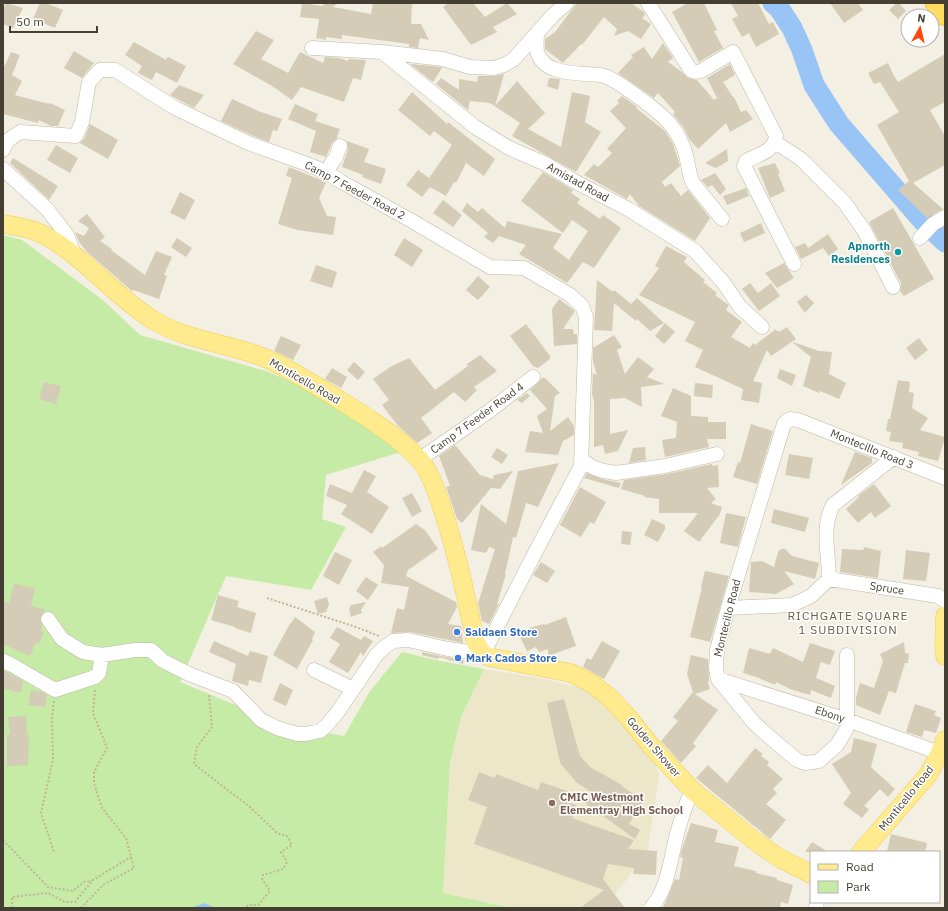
<svg xmlns="http://www.w3.org/2000/svg" width="948" height="911" viewBox="0 0 948 911" font-family="'IBM Plex Sans',sans-serif">
<style>
.education{fill:#ede7ca}
.green{fill:#c5eba7}
.lines{fill:none;stroke-linecap:round;stroke-linejoin:round}
.stream{stroke:#98c5f5;stroke-width:3.5}
.river{stroke:#98c5f5;stroke-width:21}
.building{fill:#d4ccb7}
.minor-casing{stroke:#beb8a4;stroke-width:15}
.major-casing{stroke:#eccf56;stroke-width:19}
.highway-casing{stroke:#e8b526;stroke-width:22}
.path{stroke:#c1b694;stroke-width:2;stroke-dasharray:2 2;stroke-linecap:butt}
.minor{stroke:#fff;stroke-width:14}
.major{stroke:#ffeb8e;stroke-width:18}
.highway{stroke:#ffdb60;stroke-width:21}
.culture-dot{fill:#0f9aa8;stroke:#fff;stroke-width:1.5}
.shop-dot{fill:#3f7fe0;stroke:#fff;stroke-width:1.5}
.education-dot{fill:#8d6e63;stroke:#fff;stroke-width:1.5}
.labels{text-anchor:middle;stroke-width:3;stroke-linejoin:round;paint-order:stroke}
.street-label{font-size:11px;fill:#443f32;stroke:#fff}
.culture-label{font-size:11px;font-weight:bold;fill:#0d838f;stroke:#fff;text-anchor:end}
.shop-label{font-size:11px;font-weight:bold;fill:#366cbe;stroke:#fff;text-anchor:start}
.education-label{font-size:11px;font-weight:bold;fill:#785e54;stroke:#fff;text-anchor:start}
.neighbourhood-label{font-size:12px;letter-spacing:1px;fill:#685f49;stroke:#fff}
</style>
<rect width="100%" height="100%" fill="#f3efe2"/>
<path class="education" d="M484,669L539,678L595,691L649,748L659,775L648,849L622,886L608,901L598,908H511L443,894L450,763L461,717Z"/>
<path class="green" d="M3,235L22,240L104,301L140,335L269,372L315,393L407,450L326,475L322,519L346,527L311,590L226,576L180,682L286,726L344,736L370,691L402,652L440,661L484,669L461,717L450,763L443,893L511,908H3Z"/>
<g class="lines">
<path class="stream" d="M196,908L205,905L211,908"/>
<path class="river" d="M773,3L779,8L792,28L802,50L814,85L839,124L923,221L945,242"/>
</g>
<path class="building" d="M6,3L23,8L13,28L3,24V10Z
M40,3H46L63,10L55,28L33,19Z
M302,3L322,6L325,3H338L333,7L371,14L373,3H412L411,24H421L429,40L420,38L418,48L409,47V44L342,35V39L326,37V40L316,38L319,19L300,17Z
M448,3H473L485,17L507,3L517,14L493,27L497,32L471,45L443,7Z
M577,3H631L644,12L645,15L642,18L651,24L641,39L628,31L614,36L617,29L604,17L582,45L581,44L563,63L545,49V39L555,32Z
M688,3H704L717,30L714,31L723,48L699,62L672,12Z
M731,3H758L769,24L773,22L779,34L756,47L749,33L742,37L732,19L738,16Z
M830,3H858L863,10L844,23Z
M897,3H899L906,11L898,19L889,10Z
M256,31L274,40L261,59L288,73L300,52L323,63L325,57L339,58L348,61L349,59L366,60L361,80L353,78L344,102L301,87L292,100L272,86L233,64Z
M134,42L166,60L168,57L186,66L177,83L156,72L152,80L138,73L142,66L125,55Z
M663,43L673,58L668,62L682,72L688,78L697,80L714,100L717,98L707,78L730,64L735,75L723,82L733,97H734L741,112L746,110L753,119L730,132L726,123L698,149L690,140L683,127L673,114L675,112L658,93L654,98L618,73L633,57L631,55L644,47L652,59Z
M74,51L94,63L82,78L64,68Z
M11,52L20,55L12,75L22,81L15,95L49,104L50,103L65,110L58,126H51L39,120L38,123L3,114V69Z
M945,54V102L930,110L945,136V165L913,183L943,209L927,218L898,190L909,181L877,125L899,112L880,82L874,84L868,73L888,63L894,76L898,82Z
M410,64L441,67L442,68L433,82Z
M504,74L495,106L517,81L545,113L528,129L561,147L572,92L590,96L585,122L601,132L576,172L512,136L520,123L490,103L470,101L468,110L436,84L441,78L459,90V79L477,82L478,76H494Z
M549,78L560,79L558,90L547,86Z
M179,85L204,95L194,108L170,95Z
M412,92L447,124L448,122L495,159L484,176L466,163L456,183L454,182L446,196L430,187L422,197L406,185L418,170L429,178L452,145L434,131L430,136L398,110Z
M622,96L637,107L636,108L665,131L673,144L680,166L662,182L665,187L671,183L681,196L688,190L710,218L695,241L639,206L630,194L627,199L584,175L594,164L598,167L612,153L607,149L626,128L610,111L619,103L617,101Z
M232,99L258,111L282,119L277,131L273,130L269,142L251,135L221,121Z
M295,104L318,114L315,121L340,129L337,137L338,138L332,143L326,157L310,152L316,131L288,119Z
M90,124L118,140L108,159L80,143L84,139Z
M347,141L369,149L364,162L386,169L381,184L362,177L363,175L342,167L348,149Z
M56,145L78,158L70,173L47,160Z
M727,149L728,161L716,168L705,163Z
M13,158L58,186L49,200L10,163Z
M775,163L780,173L778,174L785,191L770,198L758,168Z
M289,167L326,182L319,198L327,216L336,217L333,235L297,230L278,224L292,178L286,176Z
M543,172L573,190L571,193L580,199L577,203L600,219L603,215L621,228L594,268L583,262L567,283L519,254L526,245L499,236L493,243L484,237L488,233L462,211L467,203L478,212L482,208L505,228L507,221L562,234L553,248L569,260L588,231L572,220L563,233L521,201Z
M715,173L726,189L720,195L712,185L708,187L701,180Z
M746,188L749,196L727,205L723,196Z
M180,192L195,200L185,220L170,213Z
M443,200L462,215L453,227L433,213Z
M893,208L934,279L904,296L900,291L901,283L869,222Z
M87,214L105,237L100,241L112,249L111,250L145,275L156,251L172,257L164,275L167,276L159,299L133,290L132,291L87,252L79,242L75,232L84,236L89,228L78,221Z
M761,223L765,233L744,242L740,233Z
M828,234L838,249L829,256L823,248L801,259L795,247L805,243L808,248Z
M177,238L192,248L186,257L171,247Z
M404,238L423,250L412,267L394,255Z
M666,246L687,257L684,262L705,280L703,282L717,293L715,295L729,305L726,310L742,322L731,337L750,348L753,343L755,345L776,329V331L777,330L779,332L787,327L796,339L771,356L767,350L753,381L762,383L759,403L741,400L743,389L695,367L703,350L685,341L695,322L639,295L659,268L655,266Z
M784,263L794,278L777,288L765,273Z
M316,265L337,272L332,288L310,281Z
M478,276L490,287L478,300L466,290Z
M597,280L613,292L614,290L631,304L637,298L664,323L650,331L637,319L636,321L614,303L612,331L594,330Z
M750,283L758,293L771,283L780,296L759,311L742,289Z
M806,295L814,303L805,313L797,302Z
M559,299L575,311L563,329H573L574,334H577V344L554,346L552,309Z
M665,323L675,332L664,344L655,336Z
M526,324L550,356V359L538,368L533,366L510,336Z
M614,335L622,347L617,350L625,374L638,357L654,369L647,377L664,384L641,387L642,407L625,398L610,399V434L628,430L618,451L605,454L603,445L594,447V401L592,394L593,373L597,375L593,362V348Z
M281,336L301,345L293,360L274,351Z
M919,338L928,350L915,360L906,348Z
M793,342L819,351L832,352L829,374L846,383L839,399L820,391L819,393L803,386L811,357L793,343Z
M480,355L497,371L474,387L477,390L465,402L454,392L421,418L432,433L417,443L398,426L382,405L389,400L373,379L390,367L409,358L435,390L468,366L467,364Z
M354,362L365,372L358,380L347,370Z
M332,368L347,377L341,388L325,379Z
M780,369L796,375L792,386L777,378Z
M542,378H545L560,393L555,396L550,431L568,417L574,426V435L563,441L558,455L525,452L530,431L543,433L537,416L547,409L530,390L538,383Z
M898,380L910,382L909,392L914,393L912,408L928,418L920,430L945,437L938,461L918,456L919,452L902,448L903,443L889,441L891,432L886,431L888,419H890Z
M44,382L61,386L56,404L39,399Z
M695,383L713,385L712,398L694,396Z
M673,388L691,396V416L708,417V422H726V439H707L709,447L665,457L662,440L676,438L677,422L661,416Z
M527,393L530,396L522,403L517,400Z
M751,424L773,431L757,484L733,477L738,462L740,463Z
M455,445L480,475L493,479L494,475L513,471L500,489L491,488L462,523L457,519L446,487L450,486L439,456Z
M645,447L646,460L629,463L633,448Z
M497,448L508,455L502,464L491,457Z
M855,452L872,458V463L841,485Z
M789,454L813,458L809,479L785,475Z
M559,463L538,507L526,503L516,538L513,537L505,574H506L497,604H499L489,624L482,621L478,603L495,549L489,547L486,553L471,550L481,504L506,524L518,471Z
M712,464V466L718,465L719,487L707,488L716,499L711,503L722,507L720,514L699,542L684,531L698,513H659V499L644,497L645,496L621,489L624,480L667,474Z
M364,470L376,476L367,492L389,507L372,534L341,514L347,505L326,496L330,484L352,493Z
M587,473L602,479L621,483L619,488L584,478Z
M874,484L891,506L875,518L871,512L858,523L846,509L859,497L858,496Z
M580,487L606,502L594,524L590,522L581,537L560,525Z
M412,493L422,511L412,517L402,498Z
M774,509L809,518L805,532L771,523Z
M726,513L746,517L738,547L720,543Z
M652,519L665,525V529L658,542L644,535Z
M416,524L425,530L438,549L408,570L406,576L456,602L457,607L448,624L461,626L463,643L410,632L391,633L397,608L404,610L409,587L381,583L384,565L373,552L381,546L382,548Z
M622,531L632,532L630,545L621,544Z
M864,547L881,551L878,578L840,572L842,549L863,550Z
M781,549H785L792,556L819,563L815,579L784,571L794,584L776,594L749,592L751,562L762,561L774,567L778,552Z
M906,550L930,553L926,581L903,579Z
M335,552L352,560L339,585L323,576Z
M541,562L555,571L547,583L533,575Z
M705,571L729,576L710,642L690,637L702,587H701Z
M366,577L378,585L368,600L356,591Z
M14,584L35,588L31,606L45,609L40,619L42,625L41,631L44,632L39,644L36,642L30,656L3,644V602L9,603Z
M218,595L239,601L237,607L256,613L251,633L235,628V627L211,620Z
M327,597L329,605L326,612L318,614L314,601Z
M366,602L361,610L362,613L351,617L349,609L351,605Z
M295,617L315,632L312,639L313,640L297,669L273,655L288,627Z
M566,617L576,646L548,656V649L539,652L536,647L527,651L519,635L530,631L529,628L544,624L545,625Z
M337,627L361,640L364,636L373,641L363,656L361,652L348,673L329,662L340,644L330,638Z
M214,641L248,656L250,651L268,656L261,683L249,680L248,686L232,681L236,664L209,652Z
M602,641L620,651L604,679L583,667L587,658L591,660Z
M904,642L905,653L909,654L908,663H905L896,693L889,691L880,715L856,705V698L860,683L874,688L883,661L880,654Z
M810,643L835,651L830,665L821,662L816,678L835,686L831,698L811,690L810,695L790,689L776,682L775,685L756,677L743,673L749,648L770,654L773,648L803,662Z
M422,652L446,657L464,660L463,664L439,657L438,659L422,655Z
M691,655L708,659L709,678L708,683L710,689L695,694L718,710L693,743L696,746L681,763L661,741L678,721L673,717L693,692L687,674Z
M3,670L23,681L21,693L3,688Z
M280,683L293,690L286,706L273,700Z
M31,690L42,692L47,695L45,707L28,705Z
M564,699L580,756L590,767L622,785V786L643,801L629,824L640,830L635,839L578,798L579,796L592,800L596,795L577,783L560,763L547,703Z
M915,704L936,711L934,715L941,718L936,733L924,730L922,737L906,732Z
M26,716L27,735H29L28,765L7,766V734H10L8,717Z
M854,738L877,744L871,767L895,789L888,797L880,789L864,806L869,809L862,818L843,804L851,793L832,764L851,752Z
M755,748L763,754L761,756L769,762L767,765L783,779L773,789L777,793L766,804L786,820L770,839L696,778L708,765L727,783Z
M479,772L495,778L496,774L538,790L541,782L567,791L563,801L576,805L572,818L634,840L628,849L657,851L656,875L633,874L634,868L608,864L603,879L625,908H580L604,890L474,844L487,807L468,800Z
M691,823L718,830L715,842L739,847L734,866L756,871V873L777,878V880L793,885L788,904L781,902L780,908H663L675,879L679,880L683,858L680,857L682,849Z
M891,834L927,843L925,852H887Z
M812,842L828,852H805Z"/>
<g class="lines">
<g class="minor-casing">
<path id="minor" d="M648,3L690,69C694,73 696,72 701,71L733,52L776,136C774,152 759,154 746,161L744,166L794,264
M537,33C537,39 536,46 537,51C542,72 569,73 586,74C592,75 599,74 604,76C618,80 661,113 670,124C678,133 685,148 687,160C689,168 689,175 693,183L722,219
M312,48L382,52L443,59L470,67L494,68L504,65L514,59L553,15L567,3
M382,52L475,127L509,148L546,164L574,181L628,209L695,251L723,282L740,307L762,327
M775,142L801,159L845,203L865,232L893,287
M3,150L7,141L20,132L76,136L82,122L89,82L100,70H115L175,108L248,143L307,164L326,172L340,181L412,221L490,267L524,268L570,295L582,306L586,317L581,466L538,547L483,654L448,649L408,640L393,641L386,646L377,654L337,713L326,726L320,731L306,734H297L277,728L261,720L233,691L189,674L163,661L151,650H135L102,655L83,652L62,639L48,619
M3,169L47,209L67,235L75,257
M326,172L336,157L340,146
M920,238L933,224L945,217
M420,459L488,412L533,377
M582,460L594,468L604,471L616,473L665,466L717,454
M829,579L938,596L945,601
M728,608L792,605L811,596L829,579C829,554 821,528 833,505L894,457
M847,655V720L846,730L837,745L819,761L814,762L805,763L797,760L780,746L754,723L718,679L716,668L717,650L728,608L784,424L790,419L798,420L945,478
M3,661L12,665L55,690L95,677L99,673L102,655
M314,670L353,689
M718,679L847,720L940,753
M651,908C668,888 670,862 676,838C680,822 685,806 692,790
M816,908L817,902"/>
</g>
<g class="major-casing">
<path id="major" d="M3,224C16,226 30,228 42,234C82,254 114,296 153,320C187,341 229,343 265,358C286,367 306,380 325,391C352,408 380,424 404,445C412,452 420,458 425,467C433,479 437,494 442,508C457,552 466,598 476,643L483,654L489,657L571,673L591,683L609,697L628,717L652,747L692,790L756,842L781,859L811,874
M945,616L944,648L945,656
M861,852L928,775L940,753L945,740"/>
</g>
<g class="highway-casing">
<path id="highway" d="M936,3L945,15"/>
</g>
<path class="path" d="M267,598L356,627L379,636
M209,695L212,727L197,747L194,764L250,807L277,833L287,836L292,845L281,852L287,862L283,869L263,875L262,879L270,891L258,905H248L246,908
M54,701L52,718L53,760L41,813L54,852
M3,840L48,887L73,891L84,882L92,881
M12,908V897L48,893L65,902H75L93,880L131,857
M81,908L103,885L134,868L126,838L102,808L94,783V772L107,748L93,713L95,690"/>
<use href="#minor" class="minor"/>
<use href="#major" class="major"/>
<use href="#highway" class="highway"/>
</g>
<circle class="culture-dot" cx="898" cy="252" r="4"/>
<g class="shop-dot">
<circle cx="457" cy="632" r="4"/>
<circle cx="458" cy="658" r="4"/>
</g>
<circle class="education-dot" cx="552" cy="803" r="4"/>
<g class="labels">
<g class="street-label">
<text transform="translate(578 182) rotate(29)" y="4">Amistad Road</text>
<text transform="translate(355 190) rotate(28)" y="4">Camp 7 Feeder Road 2</text>
<text transform="translate(305 381) rotate(30)" y="4">Monticello Road</text>
<text transform="translate(477 418) rotate(-36)" y="4">Camp 7 Feeder Road 4</text>
<text transform="translate(872 449) rotate(22)" y="4">Montecillo Road 3</text>
<text transform="translate(887 588) rotate(9)" y="4">Spruce</text>
<text transform="translate(727 618) rotate(-76)" y="4">Montecillo Road</text>
<text transform="translate(830 714) rotate(18)" y="4">Ebony</text>
<text transform="translate(654 747) rotate(49)" y="4">Golden Shower</text>
<text transform="translate(906 798) rotate(-51)" y="4">Monticello Road</text>
</g>
<g class="culture-label">
<text x="890" y="250">Apnorth<tspan x="890" dy="13">Residences</tspan></text>
</g>
<g class="shop-label">
<text x="465" y="636">Saldaen Store</text>
<text x="466" y="662">Mark Cados Store</text>
</g>
<g class="education-label">
<text x="560" y="801">CMIC Westmont<tspan x="560" dy="13">Elementray High School</tspan></text>
</g>
<g class="neighbourhood-label">
<text x="848" y="620">RICHGATE SQUARE<tspan x="848" dy="14">1 SUBDIVISION</tspan></text>
</g>
</g>
<rect width="948" height="911" fill="none" stroke="#443f32" stroke-width="8"/>
<rect x="810" y="851" width="130" height="52" fill="#ffffff" stroke="#b4b2ad"/>
<rect x="818" y="864" width="20" height="6" fill="#ffeb8e" stroke="#b4b2ad"/>
<text x="846" y="871" font-size="12" fill="#443f32">Road</text>
<rect x="818" y="881" width="20" height="12" fill="#c5eba7" stroke="#b4b2ad"/>
<text x="846" y="891" font-size="12" fill="#443f32">Park</text>
<g transform="translate(920 28) rotate(8)"><circle r="19" fill="#ffffff" stroke="#b4b2ad"/>
<path d="M0-3L7 15L0 10L-7 15Z" fill="#ff4a0c"/>
<text y="-6" font-size="11" font-weight="bold" text-anchor="middle" fill="#443f32">N</text>
</g>
<path d="M10 26v6h87v-6" fill="none" stroke="#443f32" stroke-width="2"/>
<text x="16" y="26" font-size="12" fill="#443f32" stroke="#ffffff" stroke-width="3" paint-order="stroke">50 m</text>
</svg>
